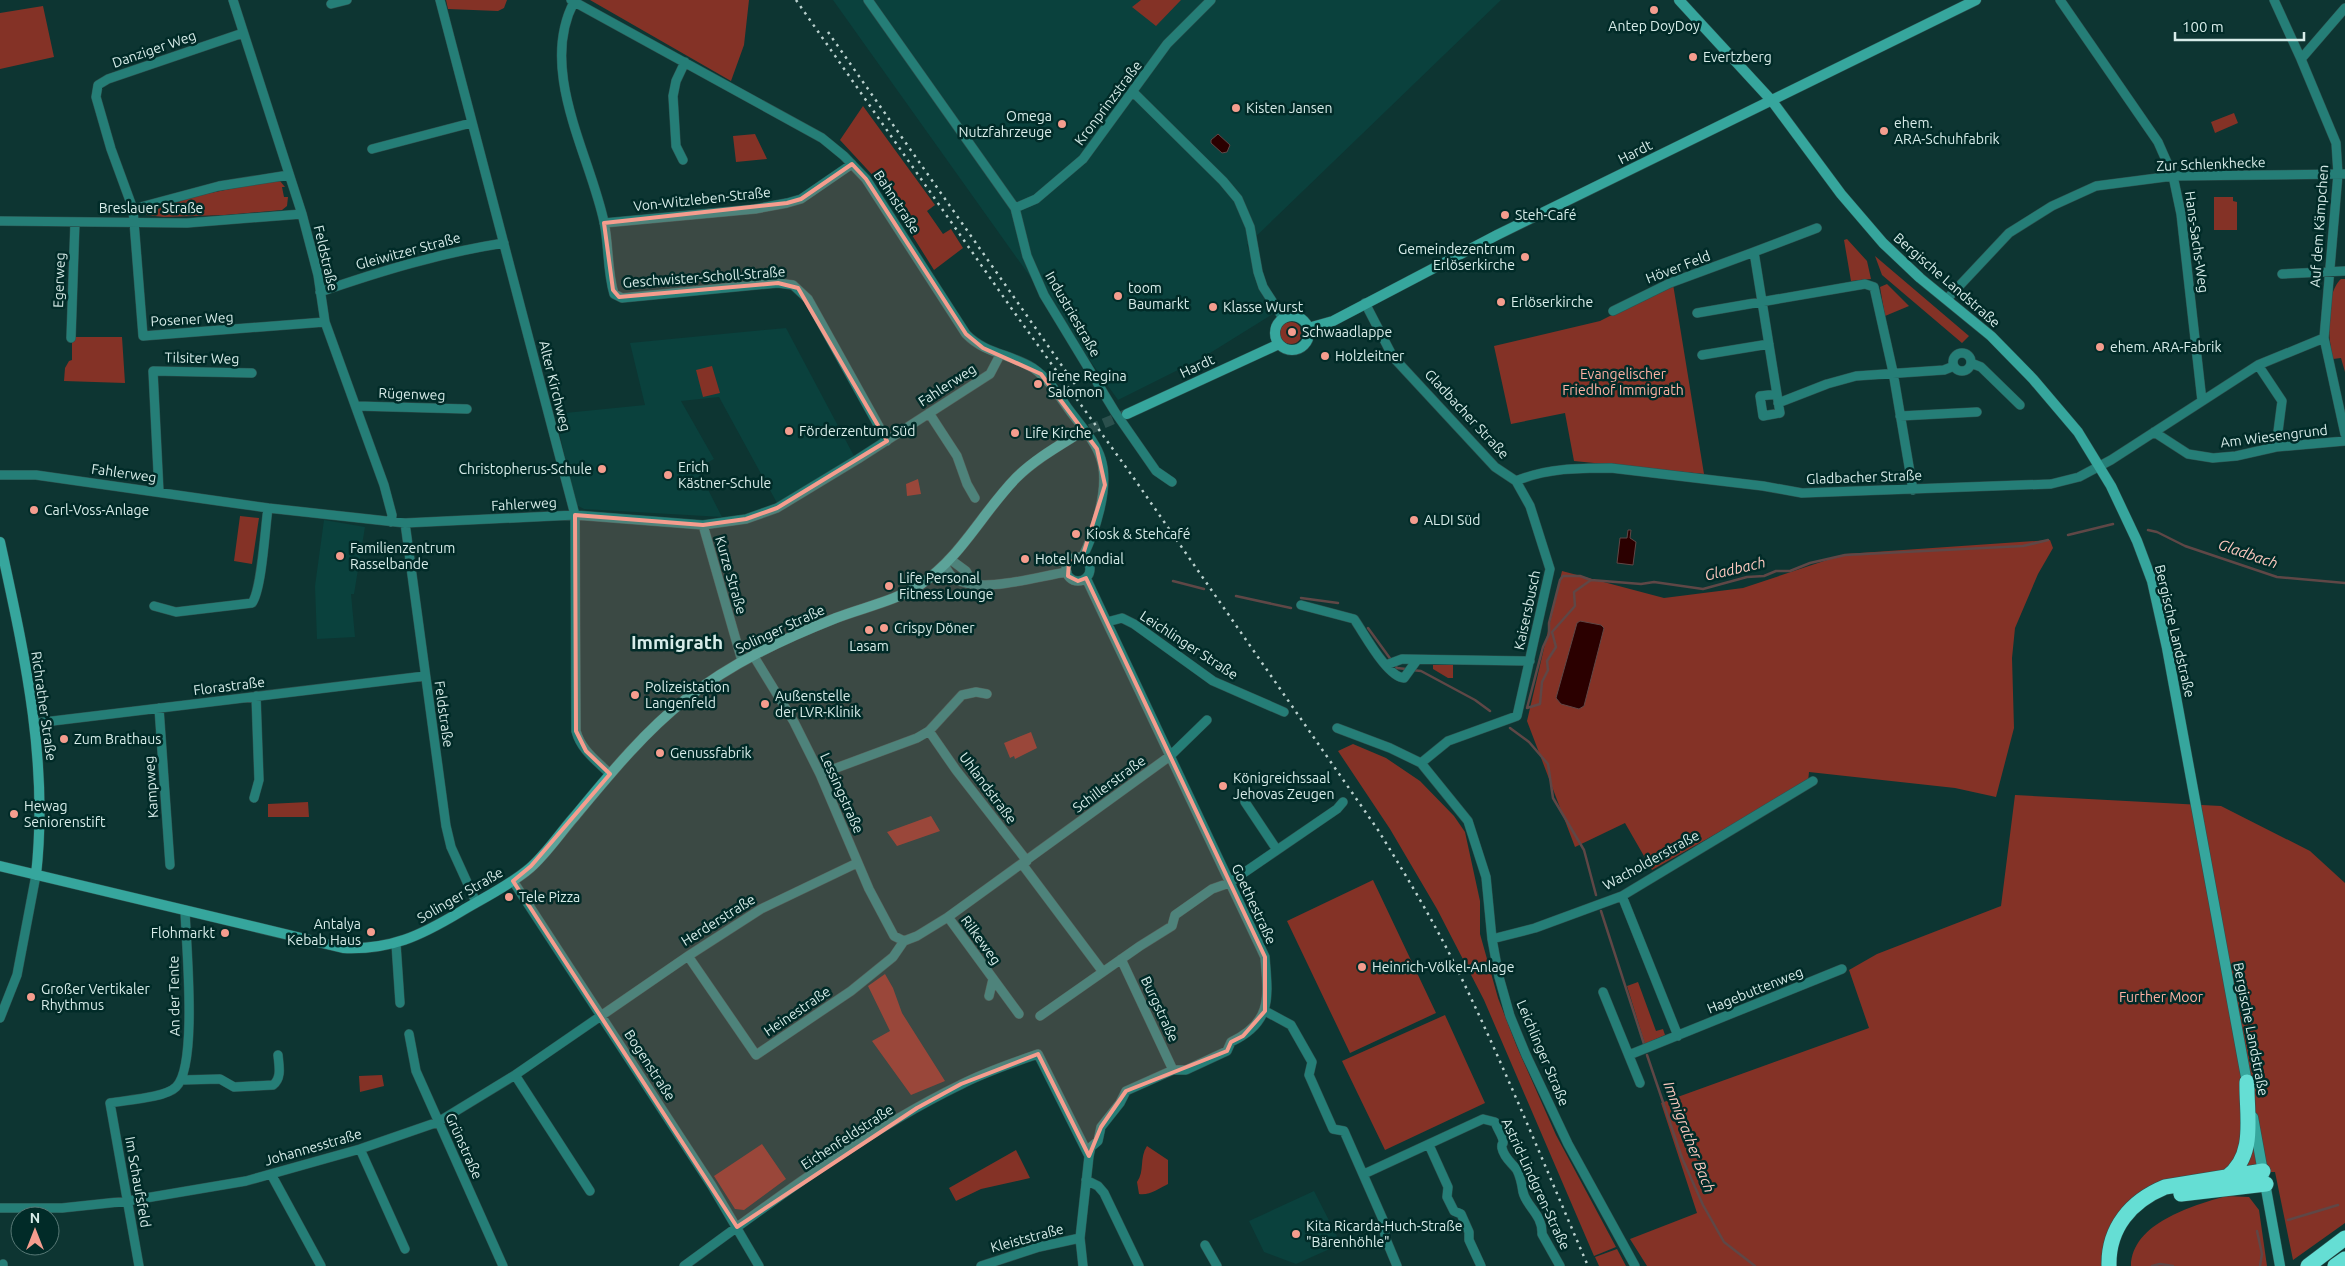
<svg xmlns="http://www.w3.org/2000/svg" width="2345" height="1266" viewBox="0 0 2345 1266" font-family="Ubuntu,sans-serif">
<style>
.built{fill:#0a413d}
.green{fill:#843226}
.water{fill:#2b0000;stroke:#5f4746}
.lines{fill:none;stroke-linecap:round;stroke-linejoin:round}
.stream{stroke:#5f4746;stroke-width:2.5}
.secondary-tunnel{stroke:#2b504d;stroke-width:10;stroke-dasharray:10 5;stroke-linecap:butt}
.street-casing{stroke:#2d524f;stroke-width:10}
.secondary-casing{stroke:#2d524f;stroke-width:11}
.highway-casing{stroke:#2d524f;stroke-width:16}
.street{stroke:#257e77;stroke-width:9}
.secondary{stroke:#36a69d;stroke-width:10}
.highway{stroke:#65ded4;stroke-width:15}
.rail{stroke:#bad1ce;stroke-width:2.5;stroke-dasharray:2.5 5;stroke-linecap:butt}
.marked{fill:#f59d8e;fill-opacity:0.2;stroke:#f59d8e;stroke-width:4;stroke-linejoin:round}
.poi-dot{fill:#f59d8e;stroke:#012b28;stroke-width:2}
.labels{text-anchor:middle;stroke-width:5;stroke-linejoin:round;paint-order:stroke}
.poi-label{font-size:14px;fill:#d7ece9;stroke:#012b28;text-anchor:start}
.street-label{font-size:14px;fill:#d7ece9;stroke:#012b28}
.park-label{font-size:14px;fill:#fdb1a3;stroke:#012b28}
.water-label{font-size:15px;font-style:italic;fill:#fdc9bf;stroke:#012b28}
.district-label{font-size:19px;font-weight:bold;fill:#d7ece9;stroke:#012b28}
</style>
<rect width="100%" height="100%" fill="#0d3532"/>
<path class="built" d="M833,0H1501L1247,245L1273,314L1202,358L1118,400Z
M786,328L854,456L777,503L719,397L681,401L714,459L697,468L722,517L584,509L576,505L555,414L645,405L630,343Z
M324,520L365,527L354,594H351L355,637L317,639L315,586Z
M1314,1191L1341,1244L1296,1264L1264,1252L1249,1221Z"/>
<path class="green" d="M446,0H507L504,8L498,11L448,9Z
M590,0H749L744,45L731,81Z
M1141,0H1181L1156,26L1132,7Z
M43,6L54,57L0,69V13Z
M863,106L935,205L927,211L943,234L951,229L963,248L934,270L878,181L840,140Z
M2234,113L2238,123L2215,133L2211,122Z
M755,134L767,159L736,162L733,136Z
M280,181L285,187H282L284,197H288L287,206L282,210L225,215L164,217L146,215L148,211C191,195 235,187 280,181Z
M2214,197H2233V201L2237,202V230H2214Z
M1847,239L1867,261L1871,279L1851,281L1844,240Z
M1875,256L1969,336L1962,343L1882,275Z
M2341,279H2345V372L2341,358L2333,359C2328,339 2325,293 2341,279Z
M1673,284L1704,474L1574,461L1565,413L1511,424L1494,346L1600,321Z
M1887,284L1909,306L1885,316L1880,287Z
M1280 333a11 11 0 1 1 22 0a11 11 0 1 1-22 0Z
M75,337H122L125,383L64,381L65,368L69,361L72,360V341Z
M712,366L720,393L703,397L696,370Z
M918,479L921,494L907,496L906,484Z
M240,516L259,518L252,564L234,561Z
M2050,540L2053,548L2038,574L2015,628L2012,658L2014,728L1996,797L1955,788L1809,772L1808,782L1652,870L1625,823L1575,847L1527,721L1562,571L1664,598L1743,588L1845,554Z
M1433,665H1453V678H1448L1433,669Z
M1031,732L1037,748L1015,759L1014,756L1010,758L1004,743Z
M1353,744L1386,758L1420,781L1454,816L1465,832L1480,901V934L1498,998L1517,1047L1556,1135L1616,1247L1594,1256L1484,1000L1437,909L1390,829L1338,751Z
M2015,795L2221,806L2310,851L2345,883V1223L2293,1260L2275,1172H2223L2140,1195L2104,1266H1647L1630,1239L1697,1213L1661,1103L1869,1028L1849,970L1877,954L2001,906Z
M308,802L309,817H268V804Z
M931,816L940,831L897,846L887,832Z
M1373,880L1436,1013L1350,1053L1287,921Z
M885,974L893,988L902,1013L945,1081L911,1095L872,1041L890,1031L868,986Z
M1638,982L1656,1031L1663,1029L1665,1035L1645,1044L1627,986Z
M1445,1015L1485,1103L1385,1150L1342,1061Z
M382,1075L384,1086L360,1092L359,1076Z
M762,1144L786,1179L744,1210L735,1209L714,1176Z
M1147,1146L1168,1160V1184C1160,1188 1149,1196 1139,1194L1137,1182C1145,1171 1139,1158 1147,1146Z
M1016,1150L1030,1178L981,1189L956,1201L949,1188Z
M2226,1196L2249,1197L2259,1210L2267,1266H2131C2132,1223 2192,1206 2226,1196Z
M1617,1249L1626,1266H1599L1595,1257Z"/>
<path class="water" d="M1218,134L1230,145L1227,152L1222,153L1211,143V140Z
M1628,530H1631L1630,538L1636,542L1633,565L1617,563L1620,538H1627Z
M1580,621L1601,625L1604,628L1584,706L1579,709L1561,704L1556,698L1577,623Z"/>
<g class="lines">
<path class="stream" d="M2148,530L2157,532L2185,546L2277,577L2345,583
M2068,535L2113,524
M1591,580L1574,592L1575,606L1552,632L1556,647L1547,661L1548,670L1542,682L1540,704L1527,708L1543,647L1549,634V623L1560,580L1563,576H1580L1591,580L1641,584L1654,582L1703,589L1747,577L1764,576L1776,571H1790L1810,563L1845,555L2023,546L2048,540
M1173,581L1204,589
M1236,596L1291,608
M1301,598L1338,603
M1368,628L1397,668L1406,669
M1412,670L1421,671L1475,700L1490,711
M1510,728L1529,742L1548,764L1553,798L1584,850L1596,895
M1601,911L1644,1044
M1647,1055L1682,1158L1703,1205L1724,1242L1755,1266
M2288,1220L2338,1205
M2257,1231L2262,1254L2260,1266
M2152,1266L2160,1264L2173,1266"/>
<path class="secondary-tunnel" d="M1076,435L1126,414"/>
<g class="street-casing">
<path id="street" d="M233,0L302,214L318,275L325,322L384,485L392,515L391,522
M440,0L575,515L576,731C581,750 596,760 610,774
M571,0L822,138L844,156L866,179L966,334C985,354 1011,354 1033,368C1049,379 1059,396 1070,411C1081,426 1096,442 1101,459C1110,487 1095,533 1082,558
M868,0L1015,208L1027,256L1044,295L1115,412L1156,471L1172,482
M2060,0L2158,142L2173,176L2181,214L2202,401
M2274,0L2301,59L2336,143L2338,174L2324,338L2345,434
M574,2C538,70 590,155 604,222C609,245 607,271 614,294L622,298L778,283L793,285L808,299L887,441
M331,4L347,0
M243,33L108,79L98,85L96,97L111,149L133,209L143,336L325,322
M2301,59L2345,8
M1133,92L1223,181L1238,199L1250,227L1258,272L1263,287L1283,318
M372,149L471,123
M683,160L676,146L673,96L676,81L685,62
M1015,208L1036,199L1083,159L1167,44L1211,0
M133,209L219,186L289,175
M0,221L187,223L302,214
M604,223L755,209L787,203L801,199L852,164
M2282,274L2345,271
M320,292C381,271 440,253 504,243
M1947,299L2009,233L2052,206L2096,186L2173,176L2345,174
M1365,303L1393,357L1495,467L1516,481L1530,506L1550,569L1517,716L1448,741L1421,763
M1613,311L1670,283L1754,252
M1697,313L1865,284L1874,287L1893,372L1913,490
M71,338L75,222
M1953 362a9 9 0 1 1 18 0a9 9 0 1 1-18 0Z
M1702,355L1769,344
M1971,363L1981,367L2020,405
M2258,365L2282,401L2276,447
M1777,394L1760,396L1763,416L1780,413L1754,252L1817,228
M1778,403L1827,384L1856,376L1944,370L1954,366
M356,406L467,409
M929,413L957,456L967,484L975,498
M1900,416L1977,412
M2154,432L2188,454L2213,458L2236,456L2276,447L2345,441
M0,475H36L268,508L405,523L575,515L703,525L746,519L777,508L858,459L990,374L1000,355
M1516,481C1547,468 1579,468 1611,468L1763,486L1802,493L2051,484L2079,477L2111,460L2258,365L2324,338
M159,492L153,371L252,373
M405,523L446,826L451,847L476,902
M703,525L742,661
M1066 569a12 12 0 1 1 24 0a12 12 0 1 1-24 0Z
M951,560L966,571L974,585
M945,566C947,570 951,576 954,578C980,595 1038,576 1067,572
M1301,605L1354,619C1364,633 1387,677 1404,678L1417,660
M154,606L176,612L252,603C262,589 265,528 268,508
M1107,622L1122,618L1134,624L1213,681L1284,712
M753,655L794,722L820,774L869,889L894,936L904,941
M1386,665L1402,659L1530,661
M159,708L170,865
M36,723L425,676
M1337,728L1390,748L1421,763L1468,821L1486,877L1492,939L1499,977L1510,1016L1526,1055L1568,1144L1635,1266
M929,731L956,770L1027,861
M820,774L917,738L929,731L962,695L976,692L987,694
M254,798L259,780L256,696
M1245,802L1277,850
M1022,864L1103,972
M513,881L712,1186L759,1266
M1622,896L1678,1036
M948,917L1019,1014
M1492,939L1535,928L1622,896L1813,781
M396,944L400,1003
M688,956L756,1055L851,991L893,957L904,941L917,936L948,917L1170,756L1207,720
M1121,959L1173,1070
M1603,992L1640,1083
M989,996L993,979
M1265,1011L1291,1025L1312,1062L1309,1075L1333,1129L1344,1131L1384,1222L1385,1237L1397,1266
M1040,1016L1140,946L1172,926L1175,915L1212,889L1229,883L1337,809L1343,802
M0,1018L17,975L36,875
M409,1034L416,1071L503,1266
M1629,1055L1842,969
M515,1075L590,1191
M182,1080L220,1079L234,1087L273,1085C282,1078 279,1066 278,1055
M1429,1145L1448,1187L1447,1197L1454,1211L1461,1214L1469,1232V1240L1481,1266
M360,1149L405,1249
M271,1174L321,1266
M1364,1174L1483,1119L1495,1122C1497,1128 1502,1135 1503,1140C1504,1147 1501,1141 1502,1148C1504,1158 1512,1163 1517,1170C1521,1178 1522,1185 1523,1192C1526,1206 1543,1215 1542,1234L1560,1266
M1086,1180L1098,1186L1104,1193L1139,1266
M0,1208H62L128,1201L246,1181L360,1149L438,1122L515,1075L688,956L761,909L857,863
M1205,1245L1217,1266
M3,1266V1264
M139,1266L110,1103C126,1100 165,1098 176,1087C198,1066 186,944 185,910
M684,1266C770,1203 865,1131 960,1085C985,1072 1012,1063 1038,1054L1089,1156
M981,1266L1039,1247L1080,1238
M1083,1266L1080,1238L1089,1156L1091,1147L1098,1141L1101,1127L1120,1103L1126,1091L1173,1070H1186L1227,1051L1231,1042C1273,1022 1268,997 1265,957L1086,578"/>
</g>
<g class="secondary-casing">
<path id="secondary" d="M1679,0L1772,101L1841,194L1883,243L1920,278L1991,336L2033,379L2078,432L2111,486L2137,541L2152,581L2167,648L2248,1088
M1275 333a17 17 0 1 1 34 0a17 17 0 1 1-34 0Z
M1308,328L1333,321L1497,235L1976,0
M1127,414L1279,344
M0,542C24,653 49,760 36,875
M0,866L343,948C391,950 420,936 460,912C483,898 509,886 530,868C547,853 560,833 575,816C609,775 644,732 686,699C731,663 783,639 836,618C864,607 896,601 921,584C962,556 982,513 1016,478C1033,461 1055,448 1076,435
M2253,1117L2280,1266"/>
</g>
<g class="highway-casing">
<path id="highway" d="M2227,1177C2257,1155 2246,1114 2247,1082
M2181,1194L2266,1184
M2109,1266C2108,1228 2131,1201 2165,1187L2263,1171
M2308,1266L2345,1238
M2335,1266L2345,1259"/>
</g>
<use href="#street" class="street"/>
<use href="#secondary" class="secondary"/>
<use href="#highway" class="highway"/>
<path class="rail" d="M796,0L1014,312L1133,477L1378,830C1407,877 1436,925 1460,975C1506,1070 1546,1169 1588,1266
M828,32L1086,400"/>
</g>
<path class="marked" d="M852,164L866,179L966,334L983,348L1041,374L1097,449L1105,485L1082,558L1069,562L1068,576L1078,581L1086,578L1265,957V1011L1243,1036L1231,1042L1227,1051L1126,1091L1101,1127L1089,1156L1038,1054L961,1084L917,1108L737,1227L513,881L531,866L610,774L586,751L576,731L575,515L703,525L746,519L777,508L887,441L798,288L778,283L619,297L613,290L604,223L787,203L801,199Z"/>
<g class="poi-dot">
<circle cx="1654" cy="10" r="5"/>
<circle cx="1693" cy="57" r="5"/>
<circle cx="1236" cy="108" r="5"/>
<circle cx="1062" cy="124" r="5"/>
<circle cx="1884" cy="131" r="5"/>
<circle cx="1505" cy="215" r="5"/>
<circle cx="1525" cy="257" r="5"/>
<circle cx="1118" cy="296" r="5"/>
<circle cx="1501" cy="302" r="5"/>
<circle cx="1213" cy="307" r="5"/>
<circle cx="1292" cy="332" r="5"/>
<circle cx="2100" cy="347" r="5"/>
<circle cx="1325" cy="356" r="5"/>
<circle cx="1038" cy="384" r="5"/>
<circle cx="789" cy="431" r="5"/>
<circle cx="1015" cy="433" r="5"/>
<circle cx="602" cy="469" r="5"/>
<circle cx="668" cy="475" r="5"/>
<circle cx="34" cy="510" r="5"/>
<circle cx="1414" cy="520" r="5"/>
<circle cx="1076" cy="534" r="5"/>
<circle cx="340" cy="556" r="5"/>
<circle cx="1025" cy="559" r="5"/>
<circle cx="889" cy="586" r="5"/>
<circle cx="884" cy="628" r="5"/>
<circle cx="869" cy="630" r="5"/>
<circle cx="635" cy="695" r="5"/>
<circle cx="765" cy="704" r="5"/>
<circle cx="64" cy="739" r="5"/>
<circle cx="660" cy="753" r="5"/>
<circle cx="1223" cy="786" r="5"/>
<circle cx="14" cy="814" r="5"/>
<circle cx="509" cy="897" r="5"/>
<circle cx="371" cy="932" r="5"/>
<circle cx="225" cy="933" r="5"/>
<circle cx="1362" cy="967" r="5"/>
<circle cx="31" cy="997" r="5"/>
<circle cx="1296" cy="1234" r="5"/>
</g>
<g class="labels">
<g class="poi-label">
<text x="1654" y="31" text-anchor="middle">Antep DoyDoy</text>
<text x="1703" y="62">Evertzberg</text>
<text x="1246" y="113">Kisten Jansen</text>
<text x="1052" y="121" text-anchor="end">Omega<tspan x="1052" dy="16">Nutzfahrzeuge</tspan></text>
<text x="1894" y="128">ehem.<tspan x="1894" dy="16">ARA-Schuhfabrik</tspan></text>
<text x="1515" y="220">Steh-Café</text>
<text x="1515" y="254" text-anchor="end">Gemeindezentrum<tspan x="1515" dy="16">Erlöserkirche</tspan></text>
<text x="1128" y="293">toom<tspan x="1128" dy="16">Baumarkt</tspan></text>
<text x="1511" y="307">Erlöserkirche</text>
<text x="1223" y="312">Klasse Wurst</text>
<text x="1302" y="337">Schwaadlappe</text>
<text x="2110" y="352">ehem. ARA-Fabrik</text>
<text x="1335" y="361">Holzleitner</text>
<text x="1048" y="381">Irene Regina<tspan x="1048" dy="16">Salomon</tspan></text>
<text x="799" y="436">Förderzentum Süd</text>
<text x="1025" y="438">Life Kirche</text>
<text x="678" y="472">Erich<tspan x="678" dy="16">Kästner-Schule</tspan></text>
<text x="592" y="474" text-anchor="end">Christopherus-Schule</text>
<text x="44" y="515">Carl-Voss-Anlage</text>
<text x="1424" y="525">ALDI Süd</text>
<text x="1086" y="539">Kiosk &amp; Stehcafé</text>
<text x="350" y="553">Familienzentrum<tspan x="350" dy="16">Rasselbande</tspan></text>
<text x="1035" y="564">Hotel Mondial</text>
<text x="899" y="583">Life Personal<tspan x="899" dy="16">Fitness Lounge</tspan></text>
<text x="894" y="633">Crispy Döner</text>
<text x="869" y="651" text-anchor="middle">Lasam</text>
<text x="645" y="692">Polizeistation<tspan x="645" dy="16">Langenfeld</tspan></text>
<text x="775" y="701">Außenstelle<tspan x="775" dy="16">der LVR-Klinik</tspan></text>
<text x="74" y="744">Zum Brathaus</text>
<text x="670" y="758">Genussfabrik</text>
<text x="1233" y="783">Königreichssaal<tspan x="1233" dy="16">Jehovas Zeugen</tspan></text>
<text x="24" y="811">Hewag<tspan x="24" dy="16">Seniorenstift</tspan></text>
<text x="519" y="902">Tele Pizza</text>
<text x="361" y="929" text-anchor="end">Antalya<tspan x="361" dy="16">Kebab Haus</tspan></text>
<text x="215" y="938" text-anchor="end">Flohmarkt</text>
<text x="1372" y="972">Heinrich-Völkel-Anlage</text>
<text x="41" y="994">Großer Vertikaler<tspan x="41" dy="16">Rhythmus</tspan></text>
<text x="1306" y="1231">Kita Ricarda-Huch-Straße<tspan x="1306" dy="16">"Bärenhöhle"</tspan></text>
</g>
<g class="street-label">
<text transform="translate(154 49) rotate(-19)" y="5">Danziger Weg</text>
<text transform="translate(1108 103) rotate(-53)" y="5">Kronprinzstraße</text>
<text transform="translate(1635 152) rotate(-27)" y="5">Hardt</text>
<text transform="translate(2211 164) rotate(-2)" y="5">Zur Schlenkhecke</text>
<text transform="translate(702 199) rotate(-6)" y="5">Von-Witzleben-Straße</text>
<text transform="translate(897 202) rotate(57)" y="5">Bahnstraße</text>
<text x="151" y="213">Breslauer Straße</text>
<text transform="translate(2319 226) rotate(-86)" y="5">Auf dem Kämpchen</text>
<text transform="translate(2197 242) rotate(82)" y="5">Hans-Sachs-Weg</text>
<text transform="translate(408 251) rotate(-15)" y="5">Gleiwitzer Straße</text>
<text transform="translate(326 258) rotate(77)" y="5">Feldstraße</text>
<text transform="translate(1678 267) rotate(-21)" y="5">Höver Feld</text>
<text transform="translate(704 277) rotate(-4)" y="5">Geschwister-Scholl-Straße</text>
<text transform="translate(59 280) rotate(-88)" y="5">Egerweg</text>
<text transform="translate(1947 280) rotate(41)" y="5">Bergische Landstraße</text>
<text transform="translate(1073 314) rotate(60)" y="5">Industriestraße</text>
<text transform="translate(192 319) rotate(-3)" y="5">Posener Weg</text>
<text transform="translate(202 358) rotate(1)" y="5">Tilsiter Weg</text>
<text transform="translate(1197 366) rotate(-25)" y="5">Hardt</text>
<text transform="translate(947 385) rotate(-33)" y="5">Fahlerweg</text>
<text transform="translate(555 386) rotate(76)" y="5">Alter Kirchweg</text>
<text transform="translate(412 394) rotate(2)" y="5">Rügenweg</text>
<text transform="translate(1467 414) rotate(47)" y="5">Gladbacher Straße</text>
<text transform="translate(2274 436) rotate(-7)" y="5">Am Wiesengrund</text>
<text transform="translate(124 473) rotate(8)" y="5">Fahlerweg</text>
<text transform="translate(1864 477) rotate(-2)" y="5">Gladbacher Straße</text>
<text transform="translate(524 504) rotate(-3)" y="5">Fahlerweg</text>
<text transform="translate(731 575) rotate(74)" y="5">Kurze Straße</text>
<text transform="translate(1527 610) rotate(-78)" y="5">Kaisersbusch</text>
<text transform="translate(780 629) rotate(-25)" y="5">Solinger Straße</text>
<text transform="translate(2175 631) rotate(77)" y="5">Bergische Landstraße</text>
<text transform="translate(1189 645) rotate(33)" y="5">Leichlinger Straße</text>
<text transform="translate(229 686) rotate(-7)" y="5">Florastraße</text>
<text transform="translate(44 706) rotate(82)" y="5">Richrather Straße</text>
<text transform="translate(444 714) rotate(82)" y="5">Feldstraße</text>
<text transform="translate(1109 784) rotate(-36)" y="5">Schillerstraße</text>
<text transform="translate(151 787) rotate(-94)" y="5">Kampweg</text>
<text transform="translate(988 788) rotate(53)" y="5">Uhlandstraße</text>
<text transform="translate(842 793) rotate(66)" y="5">Lessingstraße</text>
<text transform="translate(1651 860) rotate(-29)" y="5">Wacholderstraße</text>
<text transform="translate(460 895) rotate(-30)" y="5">Solinger Straße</text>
<text transform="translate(1254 904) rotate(65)" y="5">Goethestraße</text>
<text transform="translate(718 920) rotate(-32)" y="5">Herderstraße</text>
<text transform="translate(981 940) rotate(54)" y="5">Rilkeweg</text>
<text transform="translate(1755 990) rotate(-22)" y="5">Hagebuttenweg</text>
<text transform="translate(174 996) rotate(-91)" y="5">An der Tente</text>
<text transform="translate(1160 1009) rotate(65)" y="5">Burgstraße</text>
<text transform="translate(797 1011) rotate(-34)" y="5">Heinestraße</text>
<text transform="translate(2251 1029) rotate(79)" y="5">Bergische Landstraße</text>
<text transform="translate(1543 1053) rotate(67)" y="5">Leichlinger Straße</text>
<text transform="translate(650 1065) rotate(57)" y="5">Bogenstraße</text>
<text transform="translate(847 1137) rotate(-33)" y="5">Eichenfeldstraße</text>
<text transform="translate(464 1146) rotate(66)" y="5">Grünstraße</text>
<text transform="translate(313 1147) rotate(-16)" y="5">Johannesstraße</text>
<text transform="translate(138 1182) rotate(80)" y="5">Im Schaufsfeld</text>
<text transform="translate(1536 1184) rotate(65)" y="5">Astrid-Lindgren-Straße</text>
<text transform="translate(1027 1238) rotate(-15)" y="5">Kleiststraße</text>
</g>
<g class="park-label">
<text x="1623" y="379">Evangelischer<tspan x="1623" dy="16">Friedhof Immigrath</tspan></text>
<text x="2161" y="1002">Further Moor</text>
</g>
<g class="water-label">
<text transform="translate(2248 554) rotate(19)" y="5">Gladbach</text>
<text transform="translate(1735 569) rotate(-13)" y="5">Gladbach</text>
<text transform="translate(1689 1137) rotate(69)" y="5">Immigrather Bach</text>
</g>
<g class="district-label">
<text x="677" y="649">Immigrath</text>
</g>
</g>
<g transform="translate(35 1231)"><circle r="24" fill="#012b28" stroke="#577875"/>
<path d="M0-4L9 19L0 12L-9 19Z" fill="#f59d8e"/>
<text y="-8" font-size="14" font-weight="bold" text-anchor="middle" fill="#d7ece9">N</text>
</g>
<path d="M2175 32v8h129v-8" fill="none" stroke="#d7ece9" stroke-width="2.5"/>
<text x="2182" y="32" font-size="15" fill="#d7ece9" stroke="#012b28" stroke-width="4" paint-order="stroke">100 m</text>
</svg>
